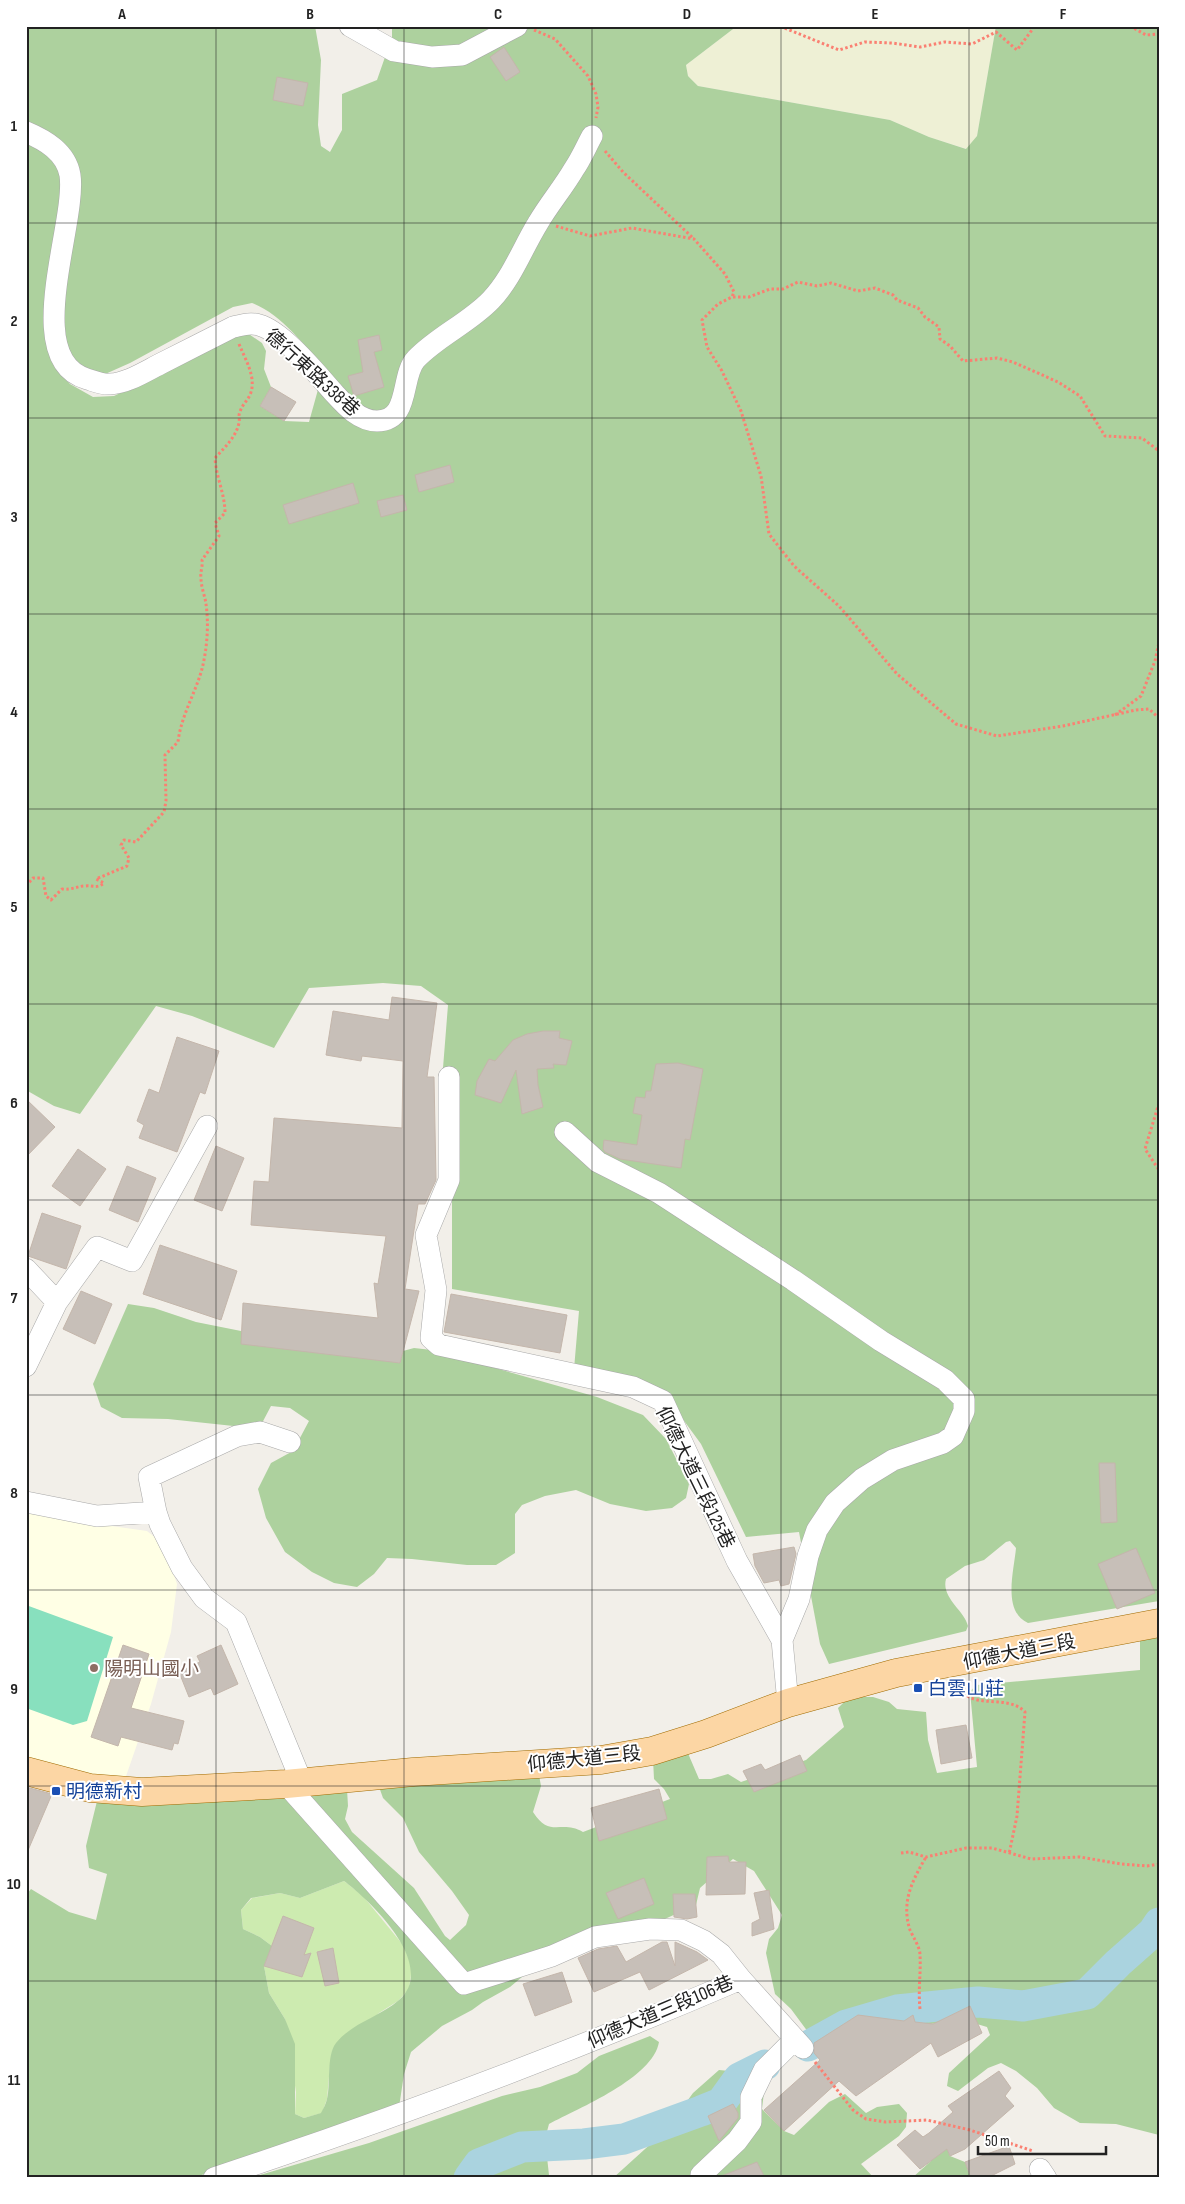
<svg xmlns="http://www.w3.org/2000/svg" width="1185" height="2204" viewBox="0 0 1185 2204" font-family="'Sofia Sans Condensed','Noto Sans TC',sans-serif">
<style>
.education{fill:#ffffe5}
.farmland{fill:#eef0d5}
.grass{fill:#cdebb0}
.forest{fill:#add19e;fill-rule:evenodd}
.pitch{fill:#88e0be}
.lines{fill:none;stroke-linecap:round;stroke-linejoin:round}
.river{stroke:#aad3df;stroke-width:31}
.building{fill:#c7bfb8;stroke:#c4b6ab}
.minor-casing{stroke:#a9a9a9;stroke-width:22}
.major-casing{stroke:#a06b00;stroke-width:29}
.path{stroke:#fa8072;stroke-width:3;stroke-dasharray:2.5 2.5;stroke-linecap:butt}
.minor{stroke:#fff;stroke-width:21}
.major{stroke:#fcd6a4;stroke-width:28}
.grid{fill:none;stroke:#222;stroke-width:1;stroke-opacity:0.55}
.education-dot{fill:#8d6e63;stroke:#fff;stroke-width:2}
.transit-dot{fill:#1a4fb4;stroke:#fff;stroke-width:2}
.labels{text-anchor:middle;stroke-width:4;stroke-linejoin:round;paint-order:stroke}
.street-label{font-size:19px;fill:#222;stroke:#fff}
.education-label{font-size:19px;fill:#785e54;stroke:#fff;text-anchor:start}
.transit-label{font-size:19px;fill:#164399;stroke:#fff;text-anchor:start}
.neatline{fill:none;stroke:#222;stroke-width:2}
.grid-label{font-size:16px;text-anchor:middle;font-weight:bold;fill:#222}
</style>
<rect width="100%" height="100%" fill="#f2efe9"/>
<path class="education" d="M26,1510L76,1521L147,1531L161,1542L166,1552L177,1584L171,1632L151,1704L124,1782L26,1760Z"/>
<path class="farmland" d="M737,26H996L977,136L967,149L929,137L890,120L698,86L688,76L686,65Z"/>
<path class="grass" d="M344,1881L363,1896L403,1945L412,1967L409,1989L398,2001L379,2013L330,2065L327,2099L322,2113L304,2118L295,2114L296,2092L285,2019L269,1993L264,1966L272,1946L260,1937L243,1929L241,1910L252,1898L280,1893L300,1898Z"/>
<path class="forest" d="M26,26H315L321,60L318,125L321,146L330,152L342,130V94L377,80L392,37V26H737L686,65L688,76L698,86L890,120L929,137L966,149L977,136L996,26H1159V1601L1028,1623C1002,1611 1014,1571 1016,1548L1010,1541L1006,1542L984,1560L965,1566L946,1579C941,1598 964,1610 968,1626L966,1631L829,1664L820,1644L799,1532L746,1537L701,1444L663,1392L574,1369L579,1311L452,1289V1183L443,1068L448,1005L421,986L383,983L309,988L274,1048L192,1016L156,1006L80,1114L54,1106L26,1090ZM252,303C281,314 304,345 324,368L309,422L284,421L260,406L271,387L264,369L266,351L262,343L243,330L189,360L114,396L93,397L70,384L59,372L103,375L130,363L233,307Z
M128,1304L154,1308L196,1322L400,1363L403,1351L414,1348L432,1350L597,1397L643,1415L666,1439L689,1484L686,1498L672,1508L646,1511L610,1504L576,1490L545,1496L522,1505L515,1514V1553L496,1565H467L412,1559L387,1558L374,1574L357,1587L334,1583L312,1572L285,1552L266,1518L258,1489L271,1463L293,1451L309,1421L290,1408L271,1406L261,1425L243,1427L168,1419L122,1418L101,1407L93,1384Z
M1159,1635V2135L1116,2124L1080,2123L1054,2108L1037,2088L1016,2071L1001,2063L988,2068L958,2091L947,2086L949,2073L990,2035L987,2027L960,2019L908,2028L839,2035L808,2032L791,2009L775,1994L766,1953L769,1939L778,1928L782,1915L754,1871L733,1859L700,1888L696,1905L658,1922L558,1947L510,1987L483,2002L472,2010L442,2026L411,2052L404,2074L398,2114L192,2178H26V1895L31,1889L69,1912L96,1920L107,1874L89,1868L86,1846L98,1797L347,1789L348,1806L345,1819L352,1832L414,1888L445,1936L450,1940L466,1925L469,1915L452,1891L419,1852L403,1818L383,1798L378,1784L539,1775L541,1786L533,1812C550,1839 561,1819 583,1832L670,1799L664,1789L654,1779L653,1759L687,1751L699,1779H711L728,1774L741,1782L806,1760L844,1727L838,1708L849,1697H873L889,1702L897,1709L926,1712L928,1740L937,1773L977,1767L970,1691L977,1685L1140,1670V1640ZM344,1881C372,1902 438,1966 399,2000C380,2017 353,2022 336,2043C326,2056 331,2084 327,2099C326,2104 323,2109 321,2113L304,2118L295,2114V2044L285,2019L269,1993L264,1966L272,1946L260,1937L243,1929L241,1910L251,1898L280,1893L300,1898Z
M650,2036L659,2042C653,2078 579,2108 549,2124L545,2139L549,2175L552,2178H250L369,2143L502,2096L540,2087L577,2073L599,2056Z
M719,2070L751,2073L764,2092L762,2109L784,2131L794,2135L829,2102L845,2094L866,2113L877,2107L899,2104L907,2113L906,2127L899,2136L861,2164L874,2178H613L666,2130L693,2093Z
M946,2146L950,2156L965,2162L971,2178H912L931,2161L929,2156Z"/>
<path class="pitch" d="M26,1605L113,1637L87,1721L73,1725L26,1708Z"/>
<g class="lines">
<path class="river" d="M808,2046L846,2025L897,2010L978,2002L1023,2006L1087,1994L1118,1963L1153,1932L1159,1923
M469,2178L479,2164L522,2147L584,2144L624,2139L701,2111L721,2103L739,2078L765,2065"/>
</g>
<path class="building" d="M504,47L520,72L506,81L490,57Z
M277,77L308,83L303,106L273,100Z
M379,335L382,350L374,352L384,387L354,396L348,376L363,372L358,340Z
M271,387L296,402L284,421L260,406Z
M450,465L454,482L419,492L415,475Z
M353,483L359,503L289,524L283,505Z
M403,495L407,510L381,517L377,501Z
M392,997L437,1003L427,1077H434L436,1180L425,1204H418L405,1289L419,1291L400,1363L241,1344L243,1303L378,1318L374,1283L378,1284L386,1236L251,1225L254,1181L269,1182L274,1118L402,1128L403,1061L362,1056L361,1061L326,1055L333,1011L389,1020Z
M543,1031H560L559,1038L572,1041L566,1065L553,1064L554,1068L537,1069L538,1085L543,1107L522,1114L516,1070L501,1103L475,1095L477,1081L489,1059L495,1061L513,1040L527,1034Z
M177,1037L219,1051L205,1094L200,1092L177,1152L139,1138L144,1125L137,1121L149,1089L159,1093Z
M678,1063L703,1069L690,1140L685,1139L681,1168L620,1159L605,1152L603,1149L604,1140L637,1145L642,1115L633,1113L636,1097L645,1098L646,1091H651L656,1064Z
M26,1099L55,1127L26,1157Z
M216,1146L244,1158L222,1211L194,1200Z
M78,1149L106,1169L80,1206L52,1186Z
M127,1166L156,1178L138,1222L109,1210Z
M42,1213L81,1226L66,1269L28,1256Z
M160,1245L237,1271L221,1320L143,1294Z
M81,1291L112,1304L95,1344L63,1329Z
M451,1294L567,1315L560,1353L444,1332Z
M1099,1463H1115L1117,1522L1101,1523Z
M794,1547L796,1554L789,1584L781,1586L779,1580L764,1583L755,1566L753,1554Z
M1136,1548L1155,1593L1117,1609L1098,1564Z
M123,1645L149,1654L131,1708L184,1721L178,1744L174,1743L172,1750L121,1737L118,1746L91,1737Z
M221,1645L238,1684L214,1695L211,1688L189,1697L179,1672L200,1662L197,1656Z
M966,1725L972,1758L941,1764L936,1730Z
M800,1755L807,1771L754,1792L743,1771L761,1764L765,1770Z
M26,1787L52,1794L26,1855Z
M659,1789L667,1819L599,1841L591,1808Z
M728,1856L729,1862H746L745,1894L706,1895L707,1857Z
M644,1878L654,1904L618,1919L606,1893Z
M769,1890L774,1929L752,1936V1923L760,1919L754,1893Z
M673,1894H695L697,1917L687,1919L674,1917Z
M283,1916L314,1928L304,1955L311,1953L302,1977L264,1966Z
M662,1942H667L675,1966V1942L697,1952L708,1960L649,1990L640,1972L594,1992L578,1958L598,1949L617,1946L626,1962Z
M333,1948L339,1983L325,1986L317,1952Z
M562,1972L572,2002L535,2016L523,1984Z
M970,2006L982,2033L938,2057L931,2043L856,2096L839,2081L784,2131L764,2110L820,2060L814,2053V2043L858,2015L904,2021L913,2015L915,2022L933,2024Z
M999,2071L1011,2088L1005,2096L1014,2106L965,2149L950,2156L947,2149L920,2169L897,2145L915,2130L923,2137L929,2133L953,2112L948,2106Z
M733,2104L738,2113V2118L719,2141L708,2116Z
M1009,2146L1015,2164L987,2178H971L965,2162Z
M757,2162L765,2178H719V2177Z"/>
<g class="lines">
<g class="minor-casing">
<path id="minor" d="M350,26L394,51L432,57L462,55L517,26
M26,132C45,140 66,152 70,175C77,223 20,360 87,379C94,381 103,385 110,384C128,383 146,371 162,363C186,351 209,339 233,327C242,325 250,322 259,325C282,331 317,374 334,393C345,405 359,421 377,421C411,421 400,376 416,359C438,336 469,323 491,300C512,278 522,249 538,223C549,204 563,188 574,169C581,159 586,147 592,136
M449,1077V1180L426,1235L436,1290L431,1338L439,1345L633,1387L663,1401L737,1561L782,1640L788,1703
M565,1132L598,1162L659,1193L793,1280L881,1341L945,1380L964,1399V1411L953,1436L943,1443L893,1460L862,1479L835,1503L817,1530L808,1556L799,1599L782,1640
M26,1269L57,1302
M26,1366L57,1302L97,1247L132,1261L207,1126
M26,1502L97,1516L156,1512L160,1524L182,1568L204,1598L236,1622L302,1783
M156,1512L149,1477L237,1436L260,1432L290,1442
M286,1784L464,1984L552,1956L595,1937L650,1929L681,1930L704,1941L721,1954L741,1979L803,2048
M1040,2169L1046,2178
M701,2175L737,2141L751,2122V2097L764,2070L795,2039
M214,2178C392,2119 569,2053 741,1979"/>
</g>
<g class="major-casing">
<path id="major" d="M26,1771L90,1788L142,1792L286,1784L413,1772L601,1760L652,1751L706,1734L788,1703L896,1673L1159,1623"/>
</g>
<path class="path" d="M725,26L782,27L839,50L865,42L892,43L920,47L945,42L972,44L996,32L1017,50L1035,26
M1130,26L1146,35L1159,34
M534,30L555,39L588,76L596,94L598,107L596,118
M605,151L623,172L693,238
M556,226L590,236L632,228L694,239L725,274L734,292L732,297L718,304L702,320L707,347L722,371L741,411L761,476L769,534L794,566L839,606L897,674L956,724L997,736L1063,726L1136,710L1149,709L1159,718
M733,297H749L770,289H783L798,282L817,286L831,283L858,291L875,288L893,295L897,300L918,308L925,317L939,327L940,339L950,346L963,361L997,358L1013,362L1058,382L1080,396L1105,436L1142,438L1159,451
M1115,715L1141,696L1155,661L1159,642
M26,886L33,878H43L46,896L51,900L62,889C73,890 77,886 85,886C93,885 97,889 104,883L96,879L127,866L129,858L121,845L124,840L136,842L164,812L166,801L165,755L178,742C181,716 195,694 202,669C207,649 209,625 206,604C205,596 201,587 201,578C200,572 203,566 202,560L219,536L215,523L225,513C225,494 216,477 215,458C225,447 236,437 239,423C240,419 238,415 240,412C242,405 247,401 250,395C257,378 246,361 239,344
M1159,1103L1145,1149L1159,1170
M960,1683C966,1713 1006,1692 1025,1712L1017,1816L1009,1854
M901,1853L909,1852L926,1857L966,1848H992L1031,1859L1080,1857L1121,1864L1147,1866L1159,1864
M920,2009C918,1990 921,1973 920,1955C920,1947 913,1937 910,1930C901,1902 912,1881 926,1857
M815,2062L853,2110L866,2119L886,2122L927,2120L970,2130L1033,2151"/>
<use href="#minor" class="minor"/>
<use href="#major" class="major"/>
</g>
<path class="grid" d="M216,26V2178M404,26V2178M592,26V2178M781,26V2178M969,26V2178M26,223H1159M26,418H1159M26,614H1159M26,809H1159M26,1004H1159M26,1200H1159M26,1395H1159M26,1590H1159M26,1786H1159M26,1981H1159"/>
<circle class="education-dot" cx="94" cy="1668" r="5"/>
<g class="transit-dot">
<rect x="913" y="1683" width="10" height="10" rx="2.5"/>
<rect x="51" y="1786" width="10" height="10" rx="2.5"/>
</g>
<g class="labels">
<g class="street-label">
<text transform="translate(313 372) rotate(42)" y="7">德行東路338巷</text>
<text transform="translate(696 1477) rotate(64)" y="7">仰德大道三段125巷</text>
<text transform="translate(1019 1651) rotate(-11)" y="7">仰德大道三段</text>
<text transform="translate(584 1758) rotate(-6)" y="7">仰德大道三段</text>
<text transform="translate(660 2011) rotate(-23)" y="7">仰德大道三段106巷</text>
</g>
<g class="education-label">
<text x="104" y="1675">陽明山國小</text>
</g>
<g class="transit-label">
<text x="928" y="1695">白雲山莊</text>
<text x="66" y="1798">明德新村</text>
</g>
</g>
<rect width="1185" height="2204" fill="none" stroke="#ffffff" stroke-width="55"/>
<path d="M978 2146v8h128v-8" fill="none" stroke="#222222" stroke-width="2.5"/>
<text x="985" y="2146" font-size="15" fill="#222222" stroke="#ffffff" stroke-width="4" paint-order="stroke">50 m</text>
<rect x="28" y="28" width="1130" height="2148" class="neatline"/>
<g class="grid-label">
<text x="122" y="19">A</text>
<text x="310" y="19">B</text>
<text x="498" y="19">C</text>
<text x="687" y="19">D</text>
<text x="875" y="19">E</text>
<text x="1063" y="19">F</text>
<text x="14" y="131">1</text>
<text x="14" y="326">2</text>
<text x="14" y="522">3</text>
<text x="14" y="717">4</text>
<text x="14" y="912">5</text>
<text x="14" y="1108">6</text>
<text x="14" y="1303">7</text>
<text x="14" y="1498">8</text>
<text x="14" y="1694">9</text>
<text x="14" y="1889">10</text>
<text x="14" y="2085">11</text>
</g>
</svg>
